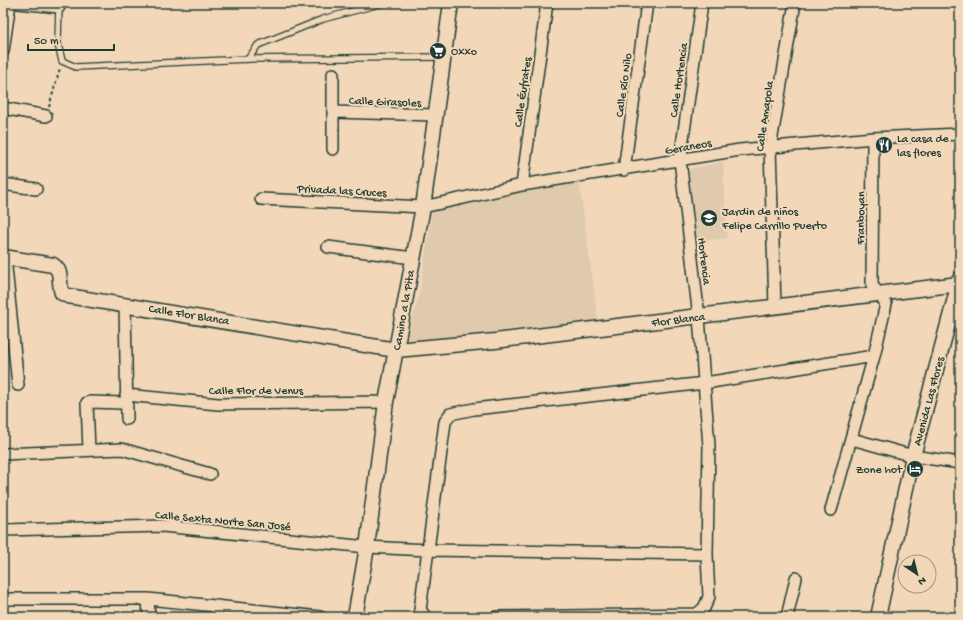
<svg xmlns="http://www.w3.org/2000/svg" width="963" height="620" viewBox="0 0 963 620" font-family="'Gochi Hand',sans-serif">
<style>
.built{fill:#e0caae}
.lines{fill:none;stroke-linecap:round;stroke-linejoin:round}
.service-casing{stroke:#1f3d34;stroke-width:8}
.minor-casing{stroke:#1f3d34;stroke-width:14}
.tertiary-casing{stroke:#1f3d34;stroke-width:17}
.path{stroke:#1f3d34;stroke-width:2;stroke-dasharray:3 3;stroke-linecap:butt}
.service{stroke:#f2d7b9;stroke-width:5.5}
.minor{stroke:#f2d7b9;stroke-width:11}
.tertiary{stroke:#f2d7b9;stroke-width:14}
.labels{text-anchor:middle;stroke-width:4;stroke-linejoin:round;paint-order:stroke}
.poi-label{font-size:12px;fill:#1f3d34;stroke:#f2d7b9;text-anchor:start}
.street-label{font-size:12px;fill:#1f3d34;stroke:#f2d7b9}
</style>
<rect width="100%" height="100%" fill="#f2d7b9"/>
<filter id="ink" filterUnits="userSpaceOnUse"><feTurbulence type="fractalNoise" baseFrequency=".025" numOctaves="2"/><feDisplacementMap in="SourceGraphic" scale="8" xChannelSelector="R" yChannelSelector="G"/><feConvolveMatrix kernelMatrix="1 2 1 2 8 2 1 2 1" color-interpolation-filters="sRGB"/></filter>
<g filter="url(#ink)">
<path class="built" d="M723,162L727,238L695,242L688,173L692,168Z
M579,181L598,320L406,342L420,291L432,210Z"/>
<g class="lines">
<g class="service-casing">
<path id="service" d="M59,5L58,44L62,61L76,67L248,59L443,57
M248,59L258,45L323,19L383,3"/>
</g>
<g class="minor-casing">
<path id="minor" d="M18,3L59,7
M3,51L10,3
M333,74V149
M3,108L46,116
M334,112L435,115
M624,170L647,3
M3,184L36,189
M522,185L547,3
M261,199L423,207L522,185L740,150L873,138L960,134
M328,247L413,258
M5,258L18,385
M125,304L127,419
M775,306L770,148L795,3
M126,395L218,404L386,402
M852,439L913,456L960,463
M89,450L87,403L90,402L122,403L125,401
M3,454L122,449L210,474
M831,510L874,356L886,304L872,285L873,138
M3,530L163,526L367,547L428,550L707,554
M3,599H148L320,617
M148,599L149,617
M216,606V617
M426,617L420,610L445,422L450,414L474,409L705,383L874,356
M496,617L697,614L704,608L709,597L707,554L709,446L699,317L680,160L702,3
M787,617L796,578"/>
</g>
<g class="tertiary-casing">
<path id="tertiary" d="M3,257L53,265C63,271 58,283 62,293L68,296L396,350L495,341L959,284
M355,617L367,547L386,402L423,207L451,3
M878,617L913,456L960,279"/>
</g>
<path class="path" d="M49,107L60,68"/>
<use href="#service" class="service"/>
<use href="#minor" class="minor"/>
<use href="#tertiary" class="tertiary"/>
</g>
</g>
<defs>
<g id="supermarket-disc" transform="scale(0.9)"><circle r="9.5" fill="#1f3d34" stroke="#f2d7b9"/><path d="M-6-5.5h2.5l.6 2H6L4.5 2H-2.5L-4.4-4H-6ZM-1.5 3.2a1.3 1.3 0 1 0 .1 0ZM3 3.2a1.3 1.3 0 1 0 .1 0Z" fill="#fff"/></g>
<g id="restaurant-disc" transform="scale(0.9)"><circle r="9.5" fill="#1f3d34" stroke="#f2d7b9"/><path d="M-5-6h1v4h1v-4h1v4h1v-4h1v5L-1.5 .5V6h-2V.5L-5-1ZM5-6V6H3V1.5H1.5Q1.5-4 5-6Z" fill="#fff"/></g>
<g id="school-disc" transform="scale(0.9)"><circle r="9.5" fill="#1f3d34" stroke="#f2d7b9"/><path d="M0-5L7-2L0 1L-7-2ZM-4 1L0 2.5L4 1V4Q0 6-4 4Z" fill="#fff"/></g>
<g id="hotel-disc" transform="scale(0.9)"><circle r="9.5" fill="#1f3d34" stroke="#f2d7b9"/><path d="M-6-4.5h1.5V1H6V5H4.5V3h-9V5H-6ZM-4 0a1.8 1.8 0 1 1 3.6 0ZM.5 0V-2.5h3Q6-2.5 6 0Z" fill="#fff"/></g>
</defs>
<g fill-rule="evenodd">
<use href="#supermarket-disc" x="438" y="51"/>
<use href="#restaurant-disc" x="884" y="145"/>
<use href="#school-disc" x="709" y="218"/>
<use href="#hotel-disc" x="915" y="469"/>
</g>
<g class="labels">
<g class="poi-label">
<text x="451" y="55">Oxxo</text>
<text x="897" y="142">La casa de<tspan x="897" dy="14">las flores</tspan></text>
<text x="722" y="215">Jardin de niños<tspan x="722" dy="14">Felipe Carrillo Puerto</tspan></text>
<text x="902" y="473" text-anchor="end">Zone hot</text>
</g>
<g class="street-label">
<text transform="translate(678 80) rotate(-82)" y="4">Calle Hortencia</text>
<text transform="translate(623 85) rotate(-82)" y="4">Calle Río Nilo</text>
<text transform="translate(522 92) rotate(-82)" y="4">Calle Éufrates</text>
<text transform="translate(385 101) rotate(2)" y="4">Calle Girasoles</text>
<text transform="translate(764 116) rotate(-82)" y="4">Calle Amapola</text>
<text transform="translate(688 146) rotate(-10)" y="4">Geraneos</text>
<text transform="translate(342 190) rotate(3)" y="4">Privada las Cruces</text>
<text transform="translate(860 218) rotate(-89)" y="4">Franboyan</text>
<text transform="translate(705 261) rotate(83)" y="4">Hortencia</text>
<text transform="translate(403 310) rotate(-80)" y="4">Camino a la Pita</text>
<text transform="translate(189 314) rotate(9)" y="4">Calle Flor Blanca</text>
<text transform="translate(678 319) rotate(-7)" y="4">Flor Blanca</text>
<text x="256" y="394">Calle Flor de Venus</text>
<text transform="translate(928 401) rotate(-75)" y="4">Avenida Las Flores</text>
<text transform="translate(223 520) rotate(5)" y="4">Calle Sexta Norte San José</text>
</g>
</g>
<rect width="963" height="620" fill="none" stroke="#f2d7b9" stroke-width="16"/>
<rect x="8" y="8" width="947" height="604" fill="none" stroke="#1f3d34" stroke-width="1.5" filter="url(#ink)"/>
<g transform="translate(917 574) rotate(145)"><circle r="19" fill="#f2d7b9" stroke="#9e9984"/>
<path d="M0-3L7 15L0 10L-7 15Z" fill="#1f3d34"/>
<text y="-6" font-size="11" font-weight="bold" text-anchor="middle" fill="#1f3d34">N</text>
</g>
<path d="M28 44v6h86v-6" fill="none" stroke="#1f3d34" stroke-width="2"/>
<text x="34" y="44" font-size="12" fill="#1f3d34" stroke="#f2d7b9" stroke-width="3" paint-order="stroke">50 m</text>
</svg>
